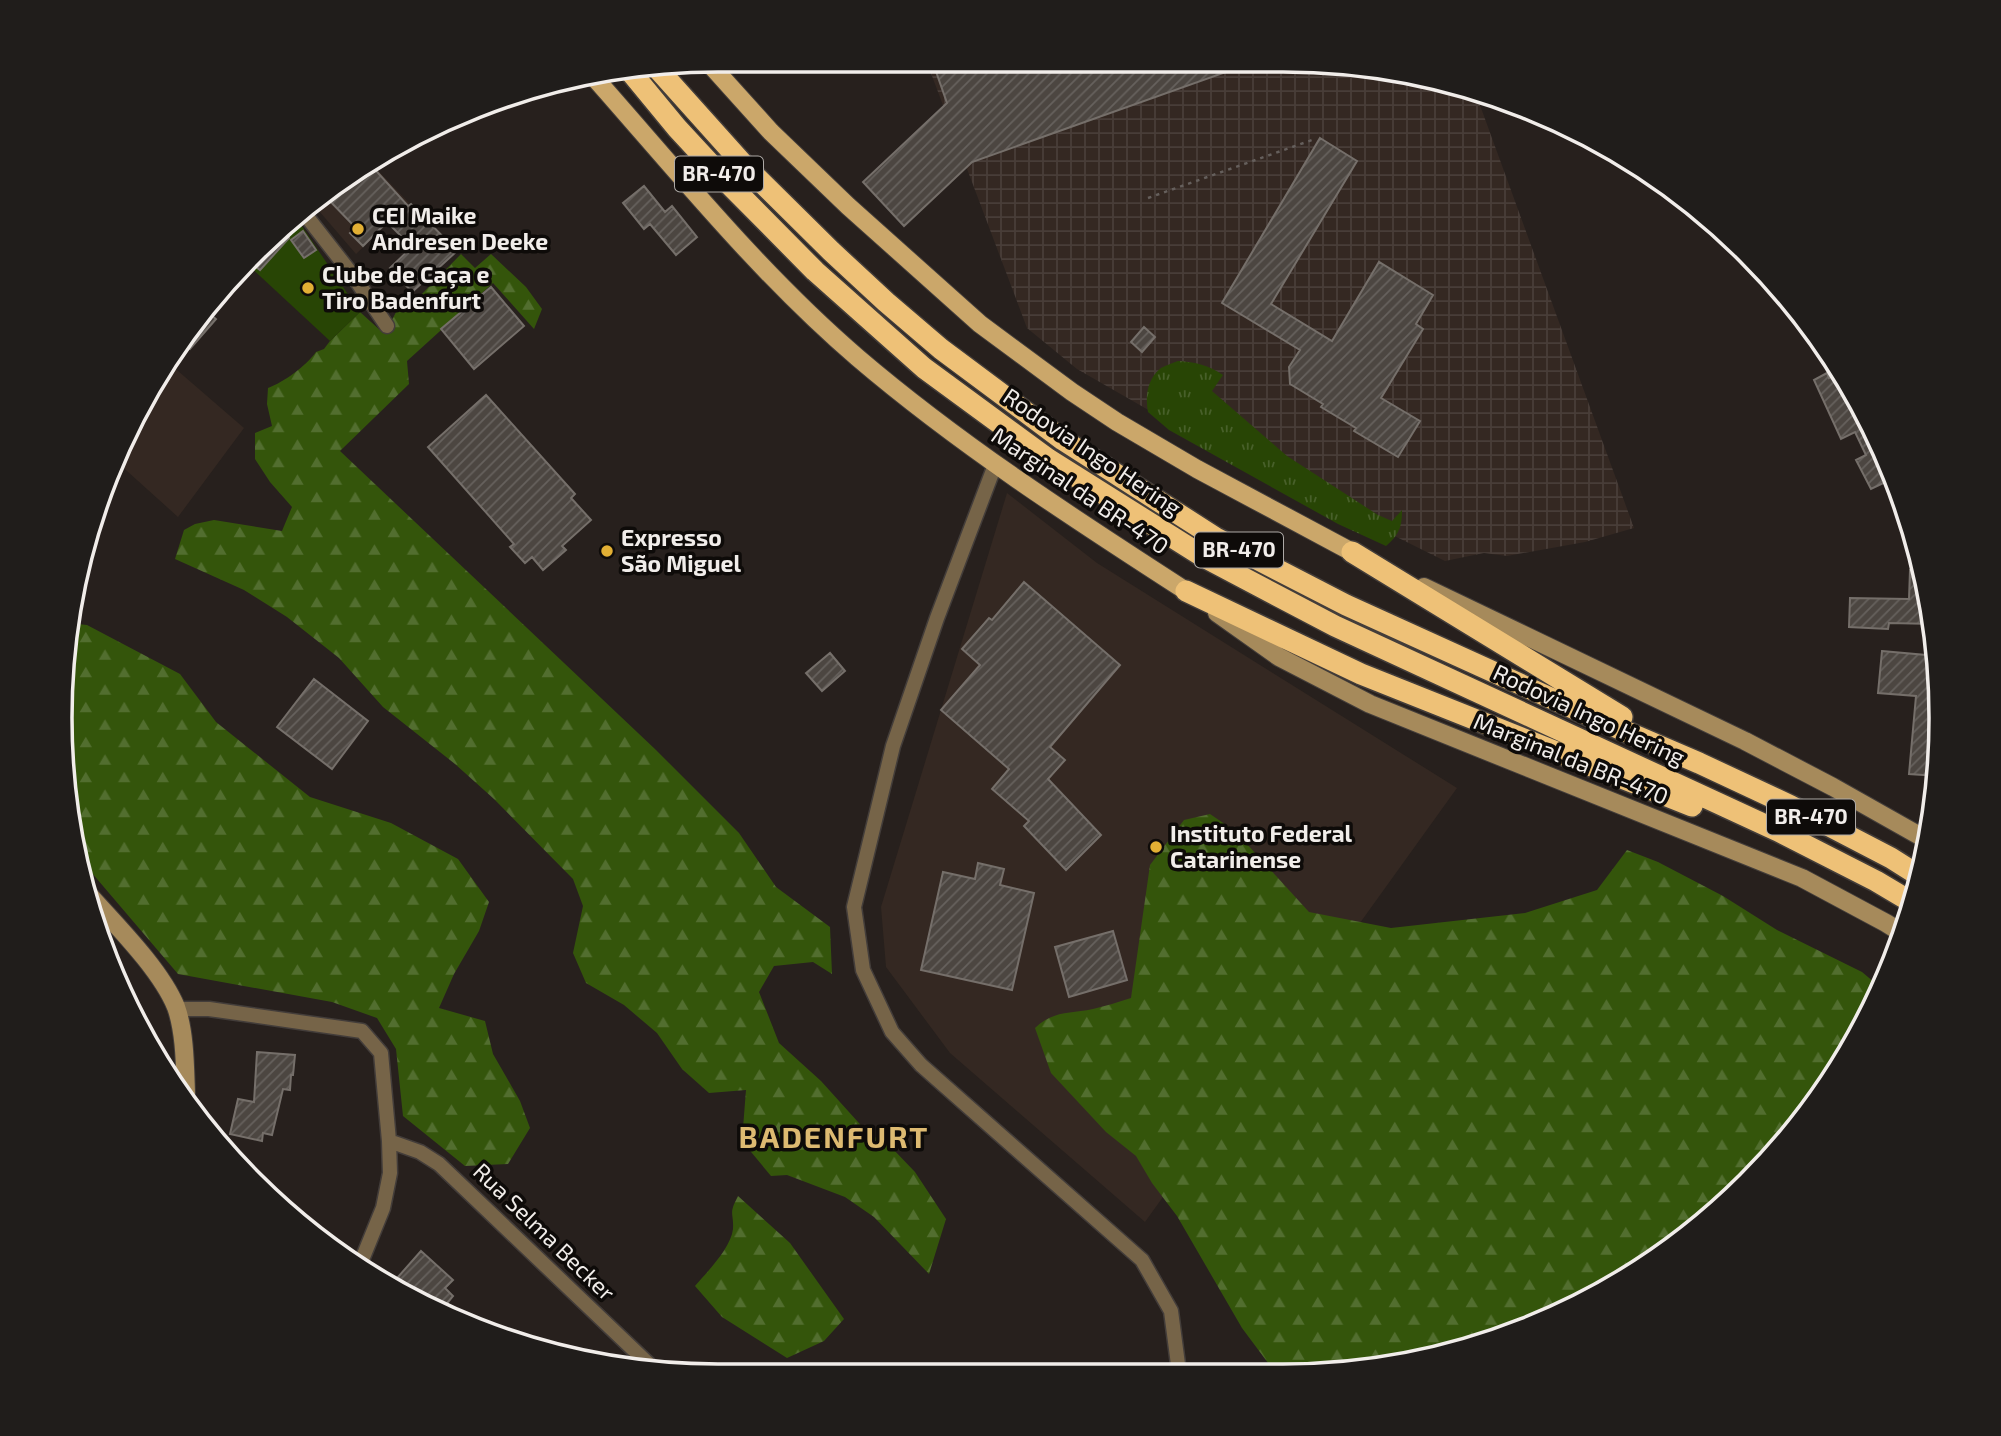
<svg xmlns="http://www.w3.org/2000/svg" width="2001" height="1436" viewBox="0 0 2001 1436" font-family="'Exo 2',sans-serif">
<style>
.industrial{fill:url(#industrial-grid)}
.built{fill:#342822}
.grass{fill:url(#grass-tufts)}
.forest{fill:url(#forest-firs)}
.pitch{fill:#284505}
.building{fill:url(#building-hatch);stroke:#756f6a;stroke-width:2}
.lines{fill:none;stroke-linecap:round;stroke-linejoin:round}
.street-casing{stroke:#433d3a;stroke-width:17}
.secondary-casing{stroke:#433d3a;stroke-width:20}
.primary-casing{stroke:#433d3a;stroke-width:20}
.highway-casing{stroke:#433d3a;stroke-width:24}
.path{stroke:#655f5c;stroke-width:2.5;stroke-dasharray:3.5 5;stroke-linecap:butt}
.street{stroke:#766448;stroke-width:14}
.secondary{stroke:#a68a5b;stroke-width:18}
.primary{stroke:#cba76a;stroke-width:18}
.highway{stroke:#eec177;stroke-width:21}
.poi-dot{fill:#e2af34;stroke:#0e0b09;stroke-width:2.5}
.labels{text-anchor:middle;stroke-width:7;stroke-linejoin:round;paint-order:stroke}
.shield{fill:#0e0b09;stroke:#ada9a6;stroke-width:2}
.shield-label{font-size:21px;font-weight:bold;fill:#f1edea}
.poi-label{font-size:23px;font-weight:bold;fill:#f1edea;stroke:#0e0b09;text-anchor:start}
.street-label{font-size:23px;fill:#f1edea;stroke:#0e0b09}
.district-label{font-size:30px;font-weight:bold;letter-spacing:2px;fill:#ddba71;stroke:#0e0b09}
.rim{fill:none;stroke:#f1edea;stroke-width:3.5}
</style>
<defs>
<pattern id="industrial-grid" width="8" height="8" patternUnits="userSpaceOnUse" patternTransform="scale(1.75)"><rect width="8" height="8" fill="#342822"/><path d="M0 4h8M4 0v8" fill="none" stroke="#483d38"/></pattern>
<pattern id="grass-tufts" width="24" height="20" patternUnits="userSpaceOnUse" patternTransform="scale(1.75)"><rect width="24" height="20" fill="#284505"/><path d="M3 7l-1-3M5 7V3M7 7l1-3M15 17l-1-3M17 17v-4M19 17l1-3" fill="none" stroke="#48602a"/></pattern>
<pattern id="forest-firs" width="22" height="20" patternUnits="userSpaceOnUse" patternTransform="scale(1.75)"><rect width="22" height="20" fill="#34550b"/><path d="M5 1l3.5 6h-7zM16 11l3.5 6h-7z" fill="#526e2f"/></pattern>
<pattern id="building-hatch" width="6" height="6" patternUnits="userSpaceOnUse" patternTransform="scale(1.75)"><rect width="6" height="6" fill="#4c4641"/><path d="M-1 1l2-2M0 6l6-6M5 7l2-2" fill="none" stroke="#66615d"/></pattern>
</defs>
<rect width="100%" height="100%" fill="#27201d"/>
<path class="industrial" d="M926,60H1283L1412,72L1477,97L1634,528L1585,542L1507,556L1484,553L1445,561L1199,439L1077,369L1027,328Z"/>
<path class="built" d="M370,162L409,203L356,254L313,204L352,170Z
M170,364L244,428L178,517L117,462L127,427Z
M1007,493L1097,563L1457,788L1145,1222L950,1053L886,967L881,907Z"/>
<path class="grass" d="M1178,361C1196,362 1208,365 1223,375L1212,391L1287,456L1378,515L1392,521L1402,510C1402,527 1399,535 1386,546L1338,524L1169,430L1148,412C1145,397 1147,379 1161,368C1166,365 1173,363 1178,361Z"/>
<path class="forest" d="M461,254L475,268L491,254L526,287L542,309L534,329L493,283L407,361L409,384L340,451L656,750L739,833L776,887L830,927L832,974L813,962L774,966L759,992L779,1043L821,1081L867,1132L891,1147L915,1172L946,1219L929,1274L874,1217L845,1197L787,1175L771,1176L742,1141L746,1090L709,1093L682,1069L657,1033L624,1005L586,983L573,953L583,906L573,879L494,799L455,764L383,707L339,658L287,617L244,590L175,559L184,530L195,524L214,520L282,531L292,507L270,482L255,459V433L272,426L267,404L268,388C284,382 306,366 316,352L324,349L330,341L360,312L381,331L393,318L400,304L419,297Z
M68,623L87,625L180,674L216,722L310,797L391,823L458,859L489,902L479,931L454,974L439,1008L485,1021L493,1054L520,1101L530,1128L508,1164L465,1166L403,1116L396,1049L377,1018L332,1002L178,974L80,859L65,804V632Z
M1210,814L1235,831L1309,912L1391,928L1525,913L1597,890L1627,850L1658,862L1723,896L1777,930L1862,972L1881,988L1873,1010L1805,1119L1717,1213L1535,1326L1369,1371H1274L1242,1328L1177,1216L1152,1183L1136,1156L1106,1132L1051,1073L1035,1028C1054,1010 1070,1014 1093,1009C1106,1006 1118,1002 1131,998L1150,865L1184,820Z
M738,1196L790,1243L844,1319L824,1341L787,1358L722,1317L695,1286C707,1272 731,1248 733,1229C734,1212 728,1215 738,1196Z"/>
<path class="pitch" d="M297,219L360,312L330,341L246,263Z"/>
<path class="building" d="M932,60H1225L1229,71L972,162L904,226L863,182L947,103Z
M1320,138L1357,161L1271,304L1332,341L1379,262L1433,295L1416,324L1423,329L1381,398L1420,421L1398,457L1354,431L1356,428L1321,407L1323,404L1290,384L1289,367L1300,350L1222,303Z
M369,163L408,206L411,204L457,251L412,292L390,268L412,247L387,222L363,246L350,233L356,228L325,196L353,170Z
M644,186L665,212L672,206L697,237L676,255L650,224L644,229L623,203Z
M283,231L289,238L260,270L249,261Z
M303,231L316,250L304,258L291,240Z
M491,287L524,326L474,369L441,329Z
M205,310L216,319L190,349L183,344Z
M1144,327L1155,337L1142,352L1131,342Z
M1841,371L1853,389L1894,478L1871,489L1856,460L1866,455L1855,432L1841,439L1814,380L1827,373L1829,378Z
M486,395L575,494L571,498L591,520L562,546L566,550L543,570L532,557L525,563L510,547L514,544L428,447Z
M1910,570H1921L1934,624L1889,623L1888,629L1849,627L1850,598L1909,599Z
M1024,582L1120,665L1050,747L1065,760L1048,779L1101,835L1066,870L1024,826L1029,821L992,789L1009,769L941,710L980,665L962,649L989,618L992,620Z
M1882,651L1937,656L1940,761L1938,776L1909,774L1916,696L1878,693Z
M830,653L845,671L822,691L806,673Z
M314,679L368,721L332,769L277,727Z
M978,863L1004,869L1000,885L1034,893L1012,990L921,970L943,872L975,879Z
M1113,931L1127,980L1069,997L1055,947Z
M257,1052L295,1055L293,1075H291L290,1090L283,1089L272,1135L263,1133L262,1141L230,1134L238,1099L254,1102Z
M421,1251L453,1280L445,1288L453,1296L439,1313L426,1308L412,1299L417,1294L398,1277Z"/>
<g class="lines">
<g class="street-casing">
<path id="street" d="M304,213L354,277L387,326
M995,465L937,618L893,746L854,907L863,970L892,1032L921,1065L1142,1260L1171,1311L1179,1372
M177,1009H209L362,1031L381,1053L389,1141L390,1173L383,1208L359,1267
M389,1141L420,1152L439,1164L657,1372"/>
</g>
<g class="secondary-casing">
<path id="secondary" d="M1424,587L1745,741L1833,787L1927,840
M1217,613L1279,657L1370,704L1802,878L1886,923L1902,933
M90,896C117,926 161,970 176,1007C185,1032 185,1067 186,1093"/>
</g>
<g class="primary-casing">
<path id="primary" d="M707,61L771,132L848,206L980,324L1072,392L1117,422L1197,469L1352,552
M593,76C678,172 760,274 858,358C960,445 1073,518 1186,591"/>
</g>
<g class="highway-casing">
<path id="highway" d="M657,68L744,165L831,251L886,302L941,349L1063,440L1216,538L1346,605L1599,720L1699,763L1791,806L1891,858L1921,877
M630,71L677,128L727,182L815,271L924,368L1048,459L1204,557L1335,626L1778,831L1876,881L1913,903
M1352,552L1622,717
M1186,591L1361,674L1692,806"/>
</g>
<path class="path" d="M1148,198L1312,140"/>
<use href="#street" class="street"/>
<use href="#secondary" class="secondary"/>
<use href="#primary" class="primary"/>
<use href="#highway" class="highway"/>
</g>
<g class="poi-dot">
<circle cx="358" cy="229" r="7"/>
<circle cx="308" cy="288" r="7"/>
<circle cx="607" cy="551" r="7"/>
<circle cx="1156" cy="847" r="7"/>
</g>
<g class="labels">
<g class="shield">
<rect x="675" y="156.5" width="88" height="35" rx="5"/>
<rect x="1195" y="532.5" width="88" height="35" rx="5"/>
<rect x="1767" y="799.5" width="88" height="35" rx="5"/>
</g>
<g class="shield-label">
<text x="719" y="181">BR-470</text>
<text x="1239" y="557">BR-470</text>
<text x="1811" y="824">BR-470</text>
</g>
<g class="poi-label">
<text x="372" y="224">CEI Maike<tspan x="372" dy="26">Andresen Deeke</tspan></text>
<text x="322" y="283">Clube de Caça e<tspan x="322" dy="26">Tiro Badenfurt</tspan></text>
<text x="621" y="546">Expresso<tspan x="621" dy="26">São Miguel</tspan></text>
<text x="1170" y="842">Instituto Federal<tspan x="1170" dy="26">Catarinense</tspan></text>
</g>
<g class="street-label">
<text transform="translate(1092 452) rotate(34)" y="8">Rodovia Ingo Hering</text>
<text transform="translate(1080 491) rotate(34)" y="8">Marginal da BR-470</text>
<text transform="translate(1589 715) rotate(25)" y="8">Rodovia Ingo Hering</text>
<text transform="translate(1571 759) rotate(22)" y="8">Marginal da BR-470</text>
<text transform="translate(544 1232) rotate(44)" y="8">Rua Selma Becker</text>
</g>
<g class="district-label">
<text x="834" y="1148">BADENFURT</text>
</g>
</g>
<path d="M0 0H2001V1436H0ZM718 72H1283A646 646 0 0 1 1929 718V718A646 646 0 0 1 1283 1364H718A646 646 0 0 1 72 718V718A646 646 0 0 1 718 72Z" fill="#201d1b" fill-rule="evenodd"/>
<path class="rim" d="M718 72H1283A646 646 0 0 1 1929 718V718A646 646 0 0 1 1283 1364H718A646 646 0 0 1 72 718V718A646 646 0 0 1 718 72Z"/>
</svg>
